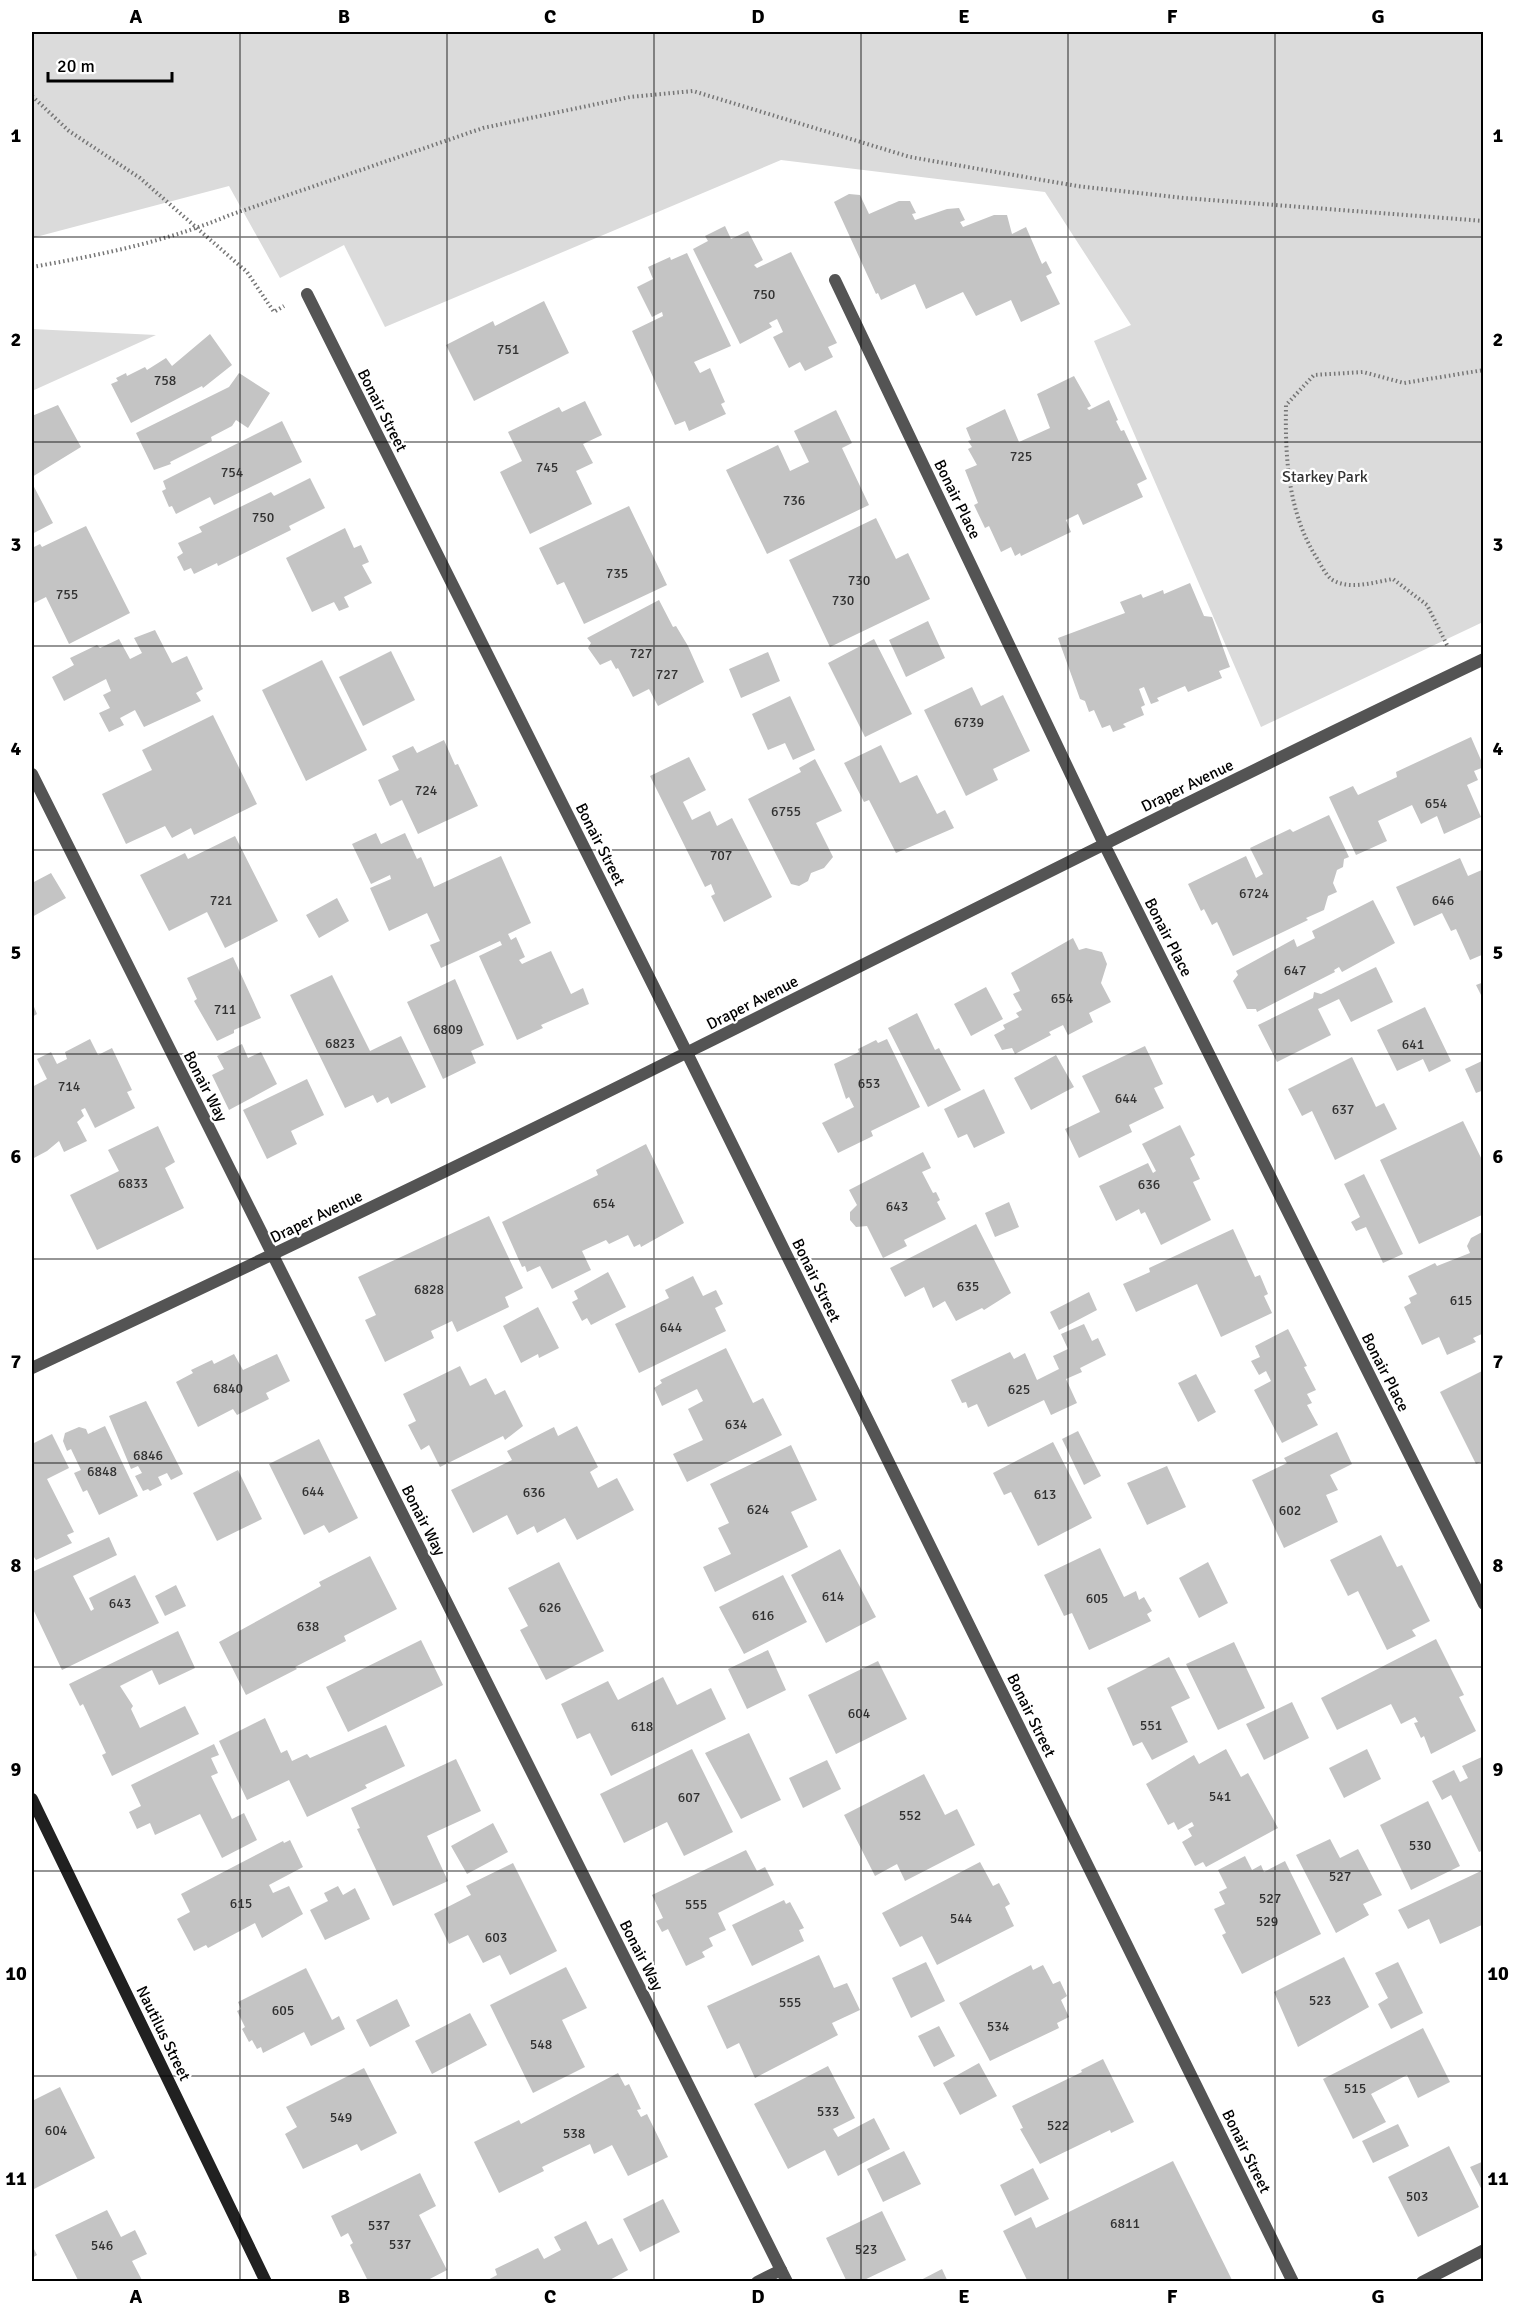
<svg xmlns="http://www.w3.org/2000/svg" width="1515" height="2313" viewBox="0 0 1515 2313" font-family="Signika,sans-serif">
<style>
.green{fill:#dbdbdb}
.building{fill:#c4c4c4}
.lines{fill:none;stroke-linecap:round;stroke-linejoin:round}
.path{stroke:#767676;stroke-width:4;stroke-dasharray:1.5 3;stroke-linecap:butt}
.service{stroke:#545454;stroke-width:12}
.minor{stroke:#545454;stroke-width:12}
.secondary{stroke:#212121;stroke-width:12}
.grid{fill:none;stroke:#000;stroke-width:1.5;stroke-opacity:0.55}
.labels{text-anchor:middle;stroke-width:4.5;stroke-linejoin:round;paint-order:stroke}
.number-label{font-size:14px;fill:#313131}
.street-label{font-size:16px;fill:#000;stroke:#fff}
.park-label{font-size:16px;fill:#323232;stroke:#fff}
.neatline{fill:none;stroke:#000;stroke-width:2}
.grid-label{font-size:20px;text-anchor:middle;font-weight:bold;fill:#000}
</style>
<rect width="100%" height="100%" fill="#fff"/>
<path class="green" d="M32,32H1483V622L1261,727L1094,341L1131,325L1045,192L781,160L385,327L344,245L280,278L229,186L32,238Z
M32,329L156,335L32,391Z"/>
<path class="building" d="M849,194L860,195L869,214L899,201H910L916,213L912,214L915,220L947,209L959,208L965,220L960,222L963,227L994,215H1007L1012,234L1026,227L1042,264L1046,261L1052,273L1046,276L1060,304L1021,322L1011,300L976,316L963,292L926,309L915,284L881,300L878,293L876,294L834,202Z
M725,226L731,239L748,231L763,260L754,265L757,268L791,252L837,343L828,347L833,357L805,371L800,362L789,368L773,337L783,332L777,319L769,323L772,327L740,344L693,249L708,241L705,236Z
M687,253L731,346L694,362L700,373L710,368L725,402L721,404L726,414L689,431L685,421L675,425L632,331L663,316L662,312L652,317L637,287L653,279L648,267L670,257L671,260Z
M544,301L569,353L474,401L446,345L493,321L495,326Z
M210,334L232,365L203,388L202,386L131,423L111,384L118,381L116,378L126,373L127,376L145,367L147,370L166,358L172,366Z
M239,373L270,393L248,428L236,420L232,426L211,437L212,441L170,462L171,464L154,470L136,433L229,387Z
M1074,376L1091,406L1087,408L1089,410L1109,400L1118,420L1116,421L1121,431L1124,430L1147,479L1137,484L1143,497L1083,525L1078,514L1066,520L1071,532L1021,556L1020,553L1015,556L1011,547L1001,552L989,526L985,528L974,505L978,503L965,470L977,465L968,449L972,447L968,441L971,440L966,428L1005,409L1019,442L1050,428L1037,394Z
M585,401L602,435L583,444L593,463L576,471L592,504L530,534L500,472L522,461L508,432L559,407L562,412Z
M58,405L81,447L32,477V416Z
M836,410L852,443L842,448L869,505L767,554L726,470L778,445L790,471L809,462L794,431Z
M282,421L302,462L214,505L210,497L176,514L172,506L169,507L162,491L166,489L163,481Z
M310,478L325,508L289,526L291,530L218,566L217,563L194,574L191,568L184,571L177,557L183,553L178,543L202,532L199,527L271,492L274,496Z
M32,483L53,523L32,534Z
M629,506L667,585L584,624L564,582L557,585L539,548Z
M876,518L896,559L908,553L930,599L830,647L789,560Z
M86,526L130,613L69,644L46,597L32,604V548L40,544L42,547Z
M345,528L354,548L361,545L369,562L362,565L372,583L344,597L349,607L339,611L334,602L312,612L286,558Z
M1190,583L1204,616L1212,617L1230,667L1219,671L1222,678L1188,692L1185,686L1157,698L1159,701L1151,704L1144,687L1139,689L1145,705L1141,707L1144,715L1123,724L1126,727L1113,732L1110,725L1102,728L1094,710L1089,712L1085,701L1080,699L1058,638L1125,613L1120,602L1141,594L1143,598L1163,590L1164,594Z
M659,600L673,627L676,626L688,646L704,682L658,706L649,689L633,697L618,668L616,669L611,660L600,665L588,648L591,643L587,638Z
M928,621L945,658L906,677L889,640Z
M155,630L172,663L187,656L203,689L196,693L201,701L144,727L135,710L120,718L124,725L109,732L99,713L110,708L103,695L111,691L106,679L64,701L52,677L74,665L70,658L97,645L100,648L119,639L130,659L142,653L134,638Z
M874,639L912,714L865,737L828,663Z
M391,651L415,700L363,726L339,677Z
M768,652L780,681L741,698L729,669Z
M322,660L367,750L306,781L262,690Z
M972,687L981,706L1003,695L1030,751L993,769L998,780L966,796L924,710Z
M790,696L815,750L793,760L785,743L768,750L752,714Z
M213,715L257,804L194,835L191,828L172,838L165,826L126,844L102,794L152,770L142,750Z
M1471,737L1484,767L1474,771L1478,780L1467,785L1481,817L1444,834L1437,816L1421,824L1412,805L1378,821L1387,841L1356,855L1329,797L1353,786L1358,795L1397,777L1396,772Z
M444,740L455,765L458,764L478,806L418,834L402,800L390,806L378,780L399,770L392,756L413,746L417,753Z
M881,745L900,783L917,775L937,814L945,810L954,828L896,853L869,800L864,802L844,763Z
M689,757L706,790L683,802L692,820L710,811L717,826L732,818L772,897L724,922L711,896L715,894L711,884L705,887L650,776Z
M815,759L842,811L816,823L833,857L824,868L811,873L808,881L799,886L791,884L748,799L801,772L799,768Z
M1329,815L1349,857L1344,859L1343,867L1337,870L1333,883L1337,892L1328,896L1324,910L1306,918L1308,920L1233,956L1217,922L1212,925L1204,909L1201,911L1188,884L1246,856L1256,878L1263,874L1250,848L1290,829L1293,832Z
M376,833L381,844L405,833L417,859L421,857L434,887L501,856L531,923L508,934L511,940L516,937L525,957L519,960L522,964L551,951L571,994L583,988L589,1004L541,1025L543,1028L517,1040L479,956L502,945L500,941L441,968L430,945L440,941L427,913L389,931L370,888L391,879L390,875L371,884L352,844Z
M235,836L278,921L225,948L207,912L169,931L140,875L185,853L188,859Z
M1460,858L1468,876L1484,869V954L1470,960L1456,929L1451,931L1442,913L1414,926L1396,887Z
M51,873L66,898L32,917V883Z
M337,898L349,921L319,938L306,915Z
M1373,900L1395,943L1342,972L1339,967L1334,970L1335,972L1257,1012L1256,1009H1247L1233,981L1238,975L1236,971L1294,939L1297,947L1315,938L1312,931Z
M1073,938L1079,950L1086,948L1102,952L1107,964L1101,983L1111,1002L1089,1013L1093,1022L1068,1035L1063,1025L1049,1032L1051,1035L1015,1054L1012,1048L1002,1050L994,1035L1005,1029L1003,1025L1019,1017L1016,1013L1022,1010L1013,994L1020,991L1011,973Z
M233,957L261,1018L234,1030V1033L217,1041L194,1001L197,999L187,978Z
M1376,967L1393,1002L1351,1022L1339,999L1318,1009L1331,1035L1277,1062L1258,1025L1313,998L1314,992L1321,994Z
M332,975L370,1051L401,1036L426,1087L391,1104L388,1097L377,1103L373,1095L345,1108L290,995Z
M455,979L484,1045L471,1051L476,1063L443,1079L407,1002Z
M1484,982V1001L1476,985Z
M986,987L1003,1019L971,1036L954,1004Z
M32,1002L37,1014L32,1017Z
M1425,1007L1451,1061L1429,1072L1423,1059L1397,1071L1377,1030Z
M917,1013L935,1050L939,1048L961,1090L928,1107L888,1028Z
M90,1039L98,1055L112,1048L132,1090L127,1092L135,1108L95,1128L85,1108L81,1110L84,1116L77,1122L87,1141L64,1152L59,1141L47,1151L32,1159V1087L47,1079L37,1059L51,1052L57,1064L67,1059L65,1052Z
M887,1039L920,1107L871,1131L873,1136L838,1153L822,1123L854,1107L849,1097L846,1099L834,1064L859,1052L858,1049L876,1040L878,1043Z
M242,1044L248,1058L261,1052L277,1084L229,1110L212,1075L224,1069L217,1056Z
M1145,1046L1163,1084L1154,1088L1164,1108L1129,1125L1132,1132L1079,1158L1065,1129L1100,1112L1082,1076Z
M1056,1055L1074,1087L1031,1110L1014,1078Z
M1352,1057L1376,1107L1384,1103L1397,1129L1335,1160L1312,1111L1302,1116L1288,1089Z
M1484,1060V1090L1476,1093L1465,1069Z
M307,1079L324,1115L291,1131L297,1144L267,1159L243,1110Z
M984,1089L1005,1133L974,1148L967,1134L958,1138L944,1109Z
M1463,1121L1484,1164V1214L1419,1244L1380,1160Z
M1180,1125L1195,1155L1190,1158L1200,1179L1193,1182L1211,1220L1161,1245L1145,1212L1141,1214L1139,1209L1116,1221L1099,1186L1148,1163L1153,1173L1156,1171L1142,1144Z
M158,1126L175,1162L165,1168L184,1208L97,1250L70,1195L119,1171L108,1150Z
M646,1144L684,1223L641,1247L640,1244L634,1247L628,1235L609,1244L606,1240L582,1251L591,1270L552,1289L540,1266L527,1272L525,1266L522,1267L502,1222L598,1175L596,1170Z
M923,1152L931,1168L922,1172L933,1193L936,1192L940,1200L937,1202L946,1219L904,1240L907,1246L883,1258L867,1226L856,1227L850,1220V1212L857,1205L849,1190Z
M1364,1174L1403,1254L1383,1263L1366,1227L1356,1231L1351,1222L1360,1217L1344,1184Z
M1009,1202L1019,1227L995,1237L985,1213Z
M489,1216L523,1288L505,1297L509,1307L457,1332L452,1321L431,1331L434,1338L385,1362L365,1320L376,1315L358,1277Z
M976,1224L1011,1293L984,1310L982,1308L956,1321L945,1301L933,1308L924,1287L905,1297L890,1268Z
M1233,1229L1255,1277L1260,1275L1268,1294L1264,1296L1272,1313L1221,1337L1197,1284L1136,1312L1123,1284L1150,1272L1149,1268Z
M1484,1231V1333L1473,1338L1476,1342L1447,1355L1439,1337L1422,1345L1404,1307L1411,1303L1409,1298L1417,1294L1408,1276L1435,1263L1437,1266L1470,1253L1467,1246L1471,1238Z
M608,1272L626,1307L591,1325L587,1318L582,1321L572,1302L578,1299L574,1291Z
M693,1276L703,1296L716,1290L723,1304L715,1308L726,1331L639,1373L615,1324L669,1298L665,1290Z
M1089,1292L1097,1310L1059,1330L1050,1312Z
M538,1307L559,1348L539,1358L538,1354L521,1363L503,1326Z
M1084,1324L1092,1341L1098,1338L1106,1355L1080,1368L1082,1372L1066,1379L1077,1403L1051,1415L1044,1400L988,1427L977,1404L968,1408L966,1402L962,1403L951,1380L1010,1352L1014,1359L1025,1353L1037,1380L1059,1369L1053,1356L1068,1349L1061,1334Z
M1288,1329L1307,1366L1304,1367L1316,1390L1307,1394L1312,1403L1307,1405L1318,1425L1282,1443L1254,1390L1271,1381L1266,1371L1259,1375L1251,1361L1260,1357L1255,1346Z
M726,1348L753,1403L763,1398L782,1435L687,1482L673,1454L703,1440L688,1409L703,1401L697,1389L662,1406L654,1388L662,1383L660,1380Z
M234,1354L243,1370L277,1354L290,1381L266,1393L269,1399L237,1415L233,1409L198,1427L176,1382L193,1373L191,1370L212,1360L214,1364Z
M460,1366L470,1386L486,1378L495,1395L505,1390L523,1426L505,1440L503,1436L440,1467L429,1445L421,1450L408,1425L416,1421L403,1394Z
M1484,1370V1461L1476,1464L1440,1392Z
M1196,1374L1216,1412L1198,1422L1178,1383Z
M146,1401L183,1474L171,1480L167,1473L158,1477L162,1485L150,1491L148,1489L143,1491L135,1476L142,1473L138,1466L131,1469L109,1416Z
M105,1426L138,1496L99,1515L87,1490L83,1492L74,1473L81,1470L71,1449L67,1451L63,1441L65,1433L79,1427L86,1429L88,1434Z
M577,1426L598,1467L590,1472L598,1488L617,1478L634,1510L577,1540L565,1518L537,1533L534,1526L517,1535L507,1515L473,1533L451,1490L512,1460L507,1451L554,1427L558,1436Z
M1078,1431L1101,1476L1084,1485L1062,1439Z
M1337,1432L1352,1464L1330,1475L1338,1490L1326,1495L1338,1522L1284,1548L1252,1480L1287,1463L1284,1458Z
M52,1434L69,1468L47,1479L74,1532L67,1535L72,1543L36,1560L32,1554V1444Z
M319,1439L358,1518L329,1533L324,1525L304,1535L269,1464Z
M1053,1442L1092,1518L1038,1546L1011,1492L1004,1495L993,1473Z
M791,1445L817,1500L791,1512L808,1547L715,1592L703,1567L731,1554L718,1528L729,1523L710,1484Z
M1167,1466L1186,1507L1147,1525L1127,1483Z
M238,1470L262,1519L217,1541L193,1493Z
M1381,1535L1397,1567L1402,1565L1430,1621L1412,1630L1416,1636L1387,1650L1358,1591L1348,1596L1330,1560Z
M109,1537L117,1555L73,1576L91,1611L94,1609L89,1598L135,1575L159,1623L62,1670L32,1607V1572Z
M1100,1548L1124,1597L1136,1591L1139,1600L1144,1597L1152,1611L1147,1614L1151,1621L1089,1650L1072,1613L1064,1616L1044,1575Z
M840,1549L876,1617L826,1643L791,1575Z
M370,1556L397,1609L344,1636L346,1641L295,1667L297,1669L246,1695L219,1642L321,1586L319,1582Z
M559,1562L604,1651L546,1680L520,1630L528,1626L508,1588Z
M1208,1562L1228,1603L1199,1618L1179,1578Z
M783,1575L807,1622L744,1654L719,1607Z
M176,1585L186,1606L165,1616L155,1596Z
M178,1631L195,1668L159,1685L152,1670L120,1686L133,1706L131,1709L140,1728L185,1706L199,1734L112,1776L102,1755L106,1753L83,1704L80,1706L69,1684Z
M1436,1639L1464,1695L1459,1697L1476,1731L1431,1754L1424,1736L1421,1738L1414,1723L1418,1722L1415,1717L1401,1724L1391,1704L1337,1730L1321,1698Z
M421,1640L443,1685L348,1732L326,1687Z
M1234,1642L1265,1708L1218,1730L1186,1664Z
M768,1650L786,1690L747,1709L728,1669Z
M1169,1657L1190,1698L1171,1707L1188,1742L1152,1760L1142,1742L1133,1746L1107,1688Z
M878,1661L907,1719L836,1754L808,1695Z
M663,1677L677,1705L711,1688L726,1719L611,1776L590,1733L577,1739L561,1704L608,1681L618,1700Z
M1292,1702L1309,1738L1264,1760L1246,1724Z
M265,1718L281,1753L287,1750L292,1761L307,1754L310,1758L386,1725L405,1766L365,1785L367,1788L307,1817L289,1780L247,1800L219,1741Z
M749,1733L781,1800L741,1819L705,1753Z
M214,1744L219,1755L211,1758L218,1773L211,1776L232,1819L244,1813L257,1840L222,1858L200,1814L155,1835L150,1823L137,1829L129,1812L141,1806L131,1785Z
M692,1749L733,1832L684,1856L667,1822L624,1843L600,1794Z
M1226,1749L1241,1777L1248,1773L1278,1828L1206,1867L1203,1862L1195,1866L1182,1842L1192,1836L1188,1829L1194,1826L1192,1822L1178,1830L1174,1822L1168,1825L1146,1784L1194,1755L1199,1764Z
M1367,1749L1381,1779L1344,1798L1329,1768Z
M1484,1756V1850L1479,1852L1451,1795L1442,1800L1432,1781L1454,1770L1460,1782L1468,1778L1462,1766Z
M456,1759L481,1811L427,1836L448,1881L393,1906L357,1829L360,1828L351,1808Z
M827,1760L841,1789L803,1808L789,1778Z
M924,1774L945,1815L957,1809L975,1845L905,1881L897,1864L875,1876L844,1815Z
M1428,1801L1460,1866L1411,1890L1380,1825Z
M493,1823L508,1852L467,1874L451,1846Z
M1330,1839L1340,1858L1358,1849L1382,1895L1363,1904L1369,1915L1336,1933L1296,1855Z
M290,1840L303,1867L269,1885L273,1893L289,1886L303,1914L262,1938L255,1923L208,1948L206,1945L194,1951L177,1919L190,1912L181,1894L283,1841L284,1843Z
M746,1850L757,1871L765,1867L774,1885L718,1913L726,1930L709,1938L713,1946L702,1952L705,1957L686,1966L668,1929L662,1932L656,1921L663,1918L652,1895Z
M1245,1856L1252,1870L1261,1865L1264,1872L1285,1861L1321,1934L1242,1974L1222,1935L1226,1933L1214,1909L1225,1904L1219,1892L1227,1888L1218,1870Z
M980,1862L993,1886L999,1883L1010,1904L1005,1907L1014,1926L937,1965L922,1936L900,1947L882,1913Z
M513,1863L557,1951L510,1975L500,1955L483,1963L468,1935L449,1944L434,1914L471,1895L466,1886Z
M1481,1871L1484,1875V1924L1440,1944L1429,1919L1408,1929L1398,1910Z
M338,1886L343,1895L355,1888L370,1919L325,1940L310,1910L328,1901L324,1893Z
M784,1900L786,1904L790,1902L804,1928L799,1930L804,1941L752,1966L732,1925Z
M819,1955L834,1988L847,1983L860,2010L832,2023L838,2035L755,2078L739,2043L727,2049L707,2006Z
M1344,1957L1369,2007L1298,2047L1274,1992Z
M926,1962L945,2001L911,2018L892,1978Z
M1398,1962L1423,2013L1391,2029L1378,2004L1388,1998L1375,1973Z
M1031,1965L1033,1970L1043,1965L1053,1984L1060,1981L1067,1996L1061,2000L1069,2017L1057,2023L1059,2028L990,2061L959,2003Z
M566,1967L587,2008L562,2020L585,2067L533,2093L490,2005Z
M306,1968L332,2020L339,2016L345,2029L311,2046L304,2032L263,2053L261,2047L257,2049L252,2040L249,2042L242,2029L245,2027L237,2011L241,2009L238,2002Z
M397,1999L410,2026L370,2047L356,2020Z
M470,2013L487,2045L432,2074L415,2041Z
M939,2026L955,2056L934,2067L918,2036Z
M1423,2028L1450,2082L1418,2098L1407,2075L1371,2094L1386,2122L1353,2139L1323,2079Z
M1103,2059L1134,2122L1111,2133L1110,2130L1040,2164L1020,2129L1023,2128L1012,2106L1082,2072L1081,2070Z
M979,2063L997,2096L960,2115L943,2083Z
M828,2066L855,2118L833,2129L838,2137L874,2118L890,2149L838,2176L825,2150L788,2169L754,2104Z
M364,2068L397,2133L361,2151L357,2144L303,2169L285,2134L297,2127L286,2107Z
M618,2073L625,2086L629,2084L641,2109L637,2110L641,2117L647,2114L668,2157L628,2176L612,2145L594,2154L590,2144L542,2167L544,2171L499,2193L474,2142L519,2120L521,2124Z
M60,2087L95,2158L32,2190V2101Z
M1398,2124L1409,2146L1373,2163L1362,2141Z
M1449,2146L1479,2207L1418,2237L1388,2177Z
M904,2151L921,2184L883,2202L867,2169Z
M1173,2161L1233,2282H1028L1003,2231L1031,2217L1036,2228Z
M1484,2161V2194L1470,2167Z
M1033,2168L1049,2199L1015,2216L1000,2185Z
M420,2173L436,2206L419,2215L447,2270L424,2282H363L367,2279L350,2245L353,2243L348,2233L341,2237L331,2216Z
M663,2199L680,2232L640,2252L623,2219Z
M107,2210L121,2237L135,2230L147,2254L132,2261L143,2282H79L55,2235Z
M882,2211L906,2260L860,2282H847L826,2238Z
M586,2221L598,2245L612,2238L628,2270L606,2282H484L497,2275L495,2269L538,2248L544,2259L561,2250L554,2237Z
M32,2245L37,2255L32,2258Z
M942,2269L948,2282H917Z"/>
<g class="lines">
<path class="path" d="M32,96L69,131L140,178L247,272L274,312L284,306
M32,267C100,255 165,242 230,215L483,128L630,97L693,91L910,157L1077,186L1184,198L1484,221
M1447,645L1427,605L1393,579C1374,582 1349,591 1331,579C1326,575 1321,565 1318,560C1288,514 1285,458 1286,405L1314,375L1363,372L1404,383L1484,370"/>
<path class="service" d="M757,2282L781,2270"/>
<path class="minor" d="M835,280L1104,844L1484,1604
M307,294L687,1053L1293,2282
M32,774L787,2282
M32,1368C252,1265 472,1160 690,1051C954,920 1217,786 1484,659
M1422,2282L1484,2250"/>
<path class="secondary" d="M32,1799L266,2282"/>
</g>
<path class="grid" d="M240,32V2282M447,32V2282M654,32V2282M861,32V2282M1068,32V2282M1275,32V2282M32,237H1484M32,442H1484M32,646H1484M32,850H1484M32,1054H1484M32,1259H1484M32,1463H1484M32,1667H1484M32,1871H1484M32,2076H1484"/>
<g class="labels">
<g class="number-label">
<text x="764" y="299">750</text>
<text x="508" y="354">751</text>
<text x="165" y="385">758</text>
<text x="1021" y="461">725</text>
<text x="547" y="472">745</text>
<text x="232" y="477">754</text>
<text x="794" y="505">736</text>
<text x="263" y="522">750</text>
<text x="617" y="578">735</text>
<text x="859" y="585">730</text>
<text x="67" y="599">755</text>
<text x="843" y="605">730</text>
<text x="641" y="658">727</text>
<text x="667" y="679">727</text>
<text x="969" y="727">6739</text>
<text x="426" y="795">724</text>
<text x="1436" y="808">654</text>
<text x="786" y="816">6755</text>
<text x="721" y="860">707</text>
<text x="1254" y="898">6724</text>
<text x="221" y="905">721</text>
<text x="1443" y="905">646</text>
<text x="1295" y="975">647</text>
<text x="1062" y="1003">654</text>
<text x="225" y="1014">711</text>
<text x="448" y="1034">6809</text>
<text x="340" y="1048">6823</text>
<text x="1413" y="1049">641</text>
<text x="869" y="1088">653</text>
<text x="69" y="1091">714</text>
<text x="1126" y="1103">644</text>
<text x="1343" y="1114">637</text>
<text x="133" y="1188">6833</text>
<text x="1149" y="1189">636</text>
<text x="604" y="1208">654</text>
<text x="897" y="1211">643</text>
<text x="968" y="1291">635</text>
<text x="429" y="1294">6828</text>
<text x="1461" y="1305">615</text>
<text x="671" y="1332">644</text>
<text x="228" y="1393">6840</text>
<text x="1019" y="1394">625</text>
<text x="736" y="1429">634</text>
<text x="148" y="1460">6846</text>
<text x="102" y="1476">6848</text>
<text x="313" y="1496">644</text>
<text x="534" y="1497">636</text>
<text x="1045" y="1499">613</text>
<text x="758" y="1514">624</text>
<text x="1290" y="1515">602</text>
<text x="833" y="1601">614</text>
<text x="1097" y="1603">605</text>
<text x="120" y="1608">643</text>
<text x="550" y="1612">626</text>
<text x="763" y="1620">616</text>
<text x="308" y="1631">638</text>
<text x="859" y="1718">604</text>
<text x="1151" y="1730">551</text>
<text x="642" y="1731">618</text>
<text x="1220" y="1801">541</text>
<text x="689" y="1802">607</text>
<text x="910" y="1820">552</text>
<text x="1420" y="1850">530</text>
<text x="1340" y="1881">527</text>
<text x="1270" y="1903">527</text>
<text x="241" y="1908">615</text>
<text x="696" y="1909">555</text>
<text x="961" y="1923">544</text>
<text x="1267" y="1926">529</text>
<text x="496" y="1942">603</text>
<text x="1320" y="2005">523</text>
<text x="790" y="2007">555</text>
<text x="283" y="2015">605</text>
<text x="998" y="2031">534</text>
<text x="541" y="2049">548</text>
<text x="1355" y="2093">515</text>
<text x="828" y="2116">533</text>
<text x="341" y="2122">549</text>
<text x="1058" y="2130">522</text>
<text x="56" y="2135">604</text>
<text x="574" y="2138">538</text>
<text x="1417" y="2201">503</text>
<text x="1125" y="2228">6811</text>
<text x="379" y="2230">537</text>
<text x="400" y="2249">537</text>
<text x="102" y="2250">546</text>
<text x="866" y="2254">523</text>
</g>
<g class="street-label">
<text transform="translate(383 410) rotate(63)" y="6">Bonair Street</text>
<text transform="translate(958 499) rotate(64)" y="6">Bonair Place</text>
<text transform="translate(1187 785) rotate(-26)" y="6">Draper Avenue</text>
<text transform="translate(601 844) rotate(63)" y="6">Bonair Street</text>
<text transform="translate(1169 937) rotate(63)" y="6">Bonair Place</text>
<text transform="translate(752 1002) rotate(-27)" y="6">Draper Avenue</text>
<text transform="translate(206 1086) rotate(63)" y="6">Bonair Way</text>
<text transform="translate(316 1216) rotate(-26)" y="6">Draper Avenue</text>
<text transform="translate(817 1280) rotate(64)" y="6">Bonair Street</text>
<text transform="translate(1386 1372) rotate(63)" y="6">Bonair Place</text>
<text transform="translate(424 1520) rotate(63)" y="6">Bonair Way</text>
<text transform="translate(1032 1715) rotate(64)" y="6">Bonair Street</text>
<text transform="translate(642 1955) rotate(63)" y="6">Bonair Way</text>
<text transform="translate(164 2033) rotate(64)" y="6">Nautilus Street</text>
<text transform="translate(1247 2151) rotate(64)" y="6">Bonair Street</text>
</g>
<g class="park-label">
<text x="1325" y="482">Starkey Park</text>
</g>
</g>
<rect width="1515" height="2313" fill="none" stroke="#ffffff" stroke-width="66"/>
<path d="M48 72v9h124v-9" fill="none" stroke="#000000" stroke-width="3"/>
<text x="57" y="72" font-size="18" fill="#000000" stroke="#ffffff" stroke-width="4.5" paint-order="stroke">20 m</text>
<rect x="33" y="33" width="1449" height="2247" class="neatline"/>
<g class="grid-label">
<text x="136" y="23">A</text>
<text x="344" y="23">B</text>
<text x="550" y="23">C</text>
<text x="758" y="23">D</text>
<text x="964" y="23">E</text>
<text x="1172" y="23">F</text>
<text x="1378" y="23">G</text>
<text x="16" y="142">1</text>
<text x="1498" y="142">1</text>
<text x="16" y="346">2</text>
<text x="1498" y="346">2</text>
<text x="16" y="551">3</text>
<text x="1498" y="551">3</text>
<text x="16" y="755">4</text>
<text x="1498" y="755">4</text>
<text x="16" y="959">5</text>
<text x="1498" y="959">5</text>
<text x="16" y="1163">6</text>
<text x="1498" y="1163">6</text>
<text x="16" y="1368">7</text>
<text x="1498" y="1368">7</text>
<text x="16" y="1572">8</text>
<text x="1498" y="1572">8</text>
<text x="16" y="1776">9</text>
<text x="1498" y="1776">9</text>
<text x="16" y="1980">10</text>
<text x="1498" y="1980">10</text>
<text x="16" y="2185">11</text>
<text x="1498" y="2185">11</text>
<text x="136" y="2303">A</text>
<text x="344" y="2303">B</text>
<text x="550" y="2303">C</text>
<text x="758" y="2303">D</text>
<text x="964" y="2303">E</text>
<text x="1172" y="2303">F</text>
<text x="1378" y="2303">G</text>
</g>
</svg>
